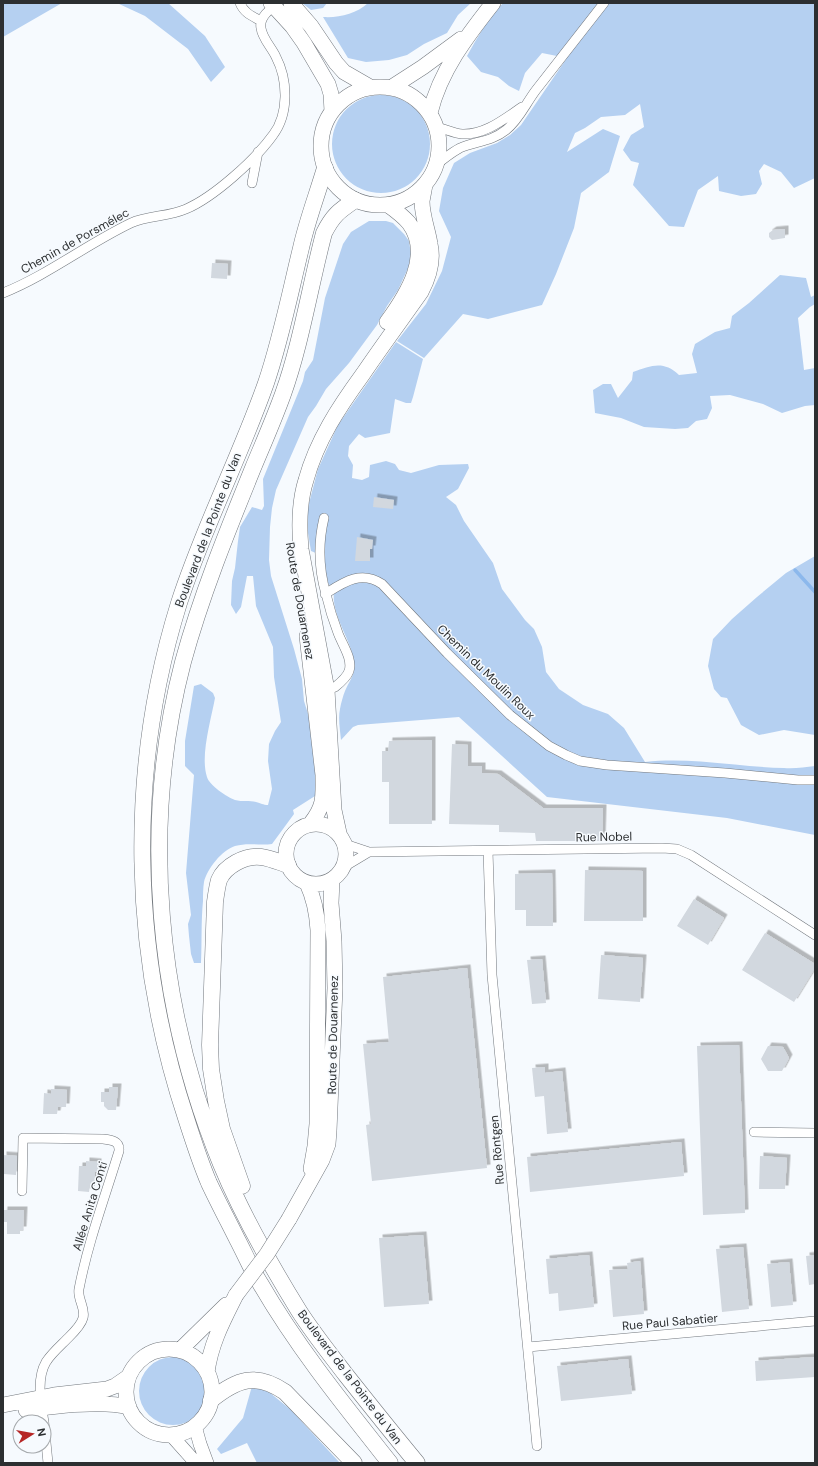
<svg xmlns="http://www.w3.org/2000/svg" width="818" height="1466" viewBox="0 0 818 1466" font-family="'DM Sans',sans-serif">
<style>
.green{fill:#b5d0f1}
.lines{fill:none;stroke-linecap:round;stroke-linejoin:round}
.stream{stroke:#8cb8ec;stroke-width:3.5}
.building{fill:#d2d8df;filter:url(#shadow)}
.minor-casing{stroke:#73787e;stroke-width:10}
.secondary-casing{stroke:#73787e;stroke-width:14}
.primary-casing{stroke:#73787e;stroke-width:16}
.trunk-casing{stroke:#73787e;stroke-width:17}
.minor{stroke:#fff;stroke-width:9}
.secondary{stroke:#fff;stroke-width:13}
.primary{stroke:#fff;stroke-width:15}
.trunk{stroke:#fff;stroke-width:16}
.primary-bridge-casing{stroke:#73787e;stroke-width:16;stroke-linecap:butt}
.primary-bridge{stroke:#fff;stroke-width:15}
.labels{text-anchor:middle;stroke-width:3;stroke-linejoin:round;paint-order:stroke}
.street-label{font-size:12px;fill:#2c2f31;stroke:#f6fafe}
</style>
<defs>
<filter id="shadow"><feDropShadow dx="3.5" dy="-3.5" stdDeviation="0" flood-color="#0004"/></filter>
</defs>
<rect width="100%" height="100%" fill="#f6fafe"/>
<path class="green" d="M3,3H62L3,37Z
M117,3H168L205,36L225,67L211,82L188,49L145,16Z
M302,3H327L323,8L311,10Z
M368,3H471L458,15L447,33L424,44L407,55L389,60L366,62L348,58L323,17C339,18 356,14 368,3Z
M503,3H815V178L794,188L781,172L764,164L759,171L762,184L756,194L741,196L719,191L718,176L698,190L684,227L669,226L633,185L639,163L631,161L623,150L631,135L644,127L640,104L625,115L601,117L585,128L575,133L567,152L603,129L620,136L609,172L581,193L574,228L556,274L542,305L488,319L463,314L424,358L397,341L426,304L442,271L451,237L439,211L443,188L454,163L470,153L497,143L510,135L521,125L567,58L542,53L525,73L519,91L509,86L498,77L481,72L467,56C478,36 488,19 503,3Z
M332 144a49 49 0 1 1 98 0a49 49 0 1 1-98 0Z
M369,221H386L393,223L404,234L409,241L411,254L409,266L398,290L387,306L377,325L349,363L326,389L316,406L308,417L276,490L272,508L270,527L269,560L271,576L294,649L302,679L304,701L313,730L319,765L315,796L293,810L294,814L272,844C259,846 249,842 235,846C222,850 207,869 204,882C203,888 203,895 203,901C201,921 202,942 201,963H194L191,954L189,936L188,924L191,915L186,873L194,775L185,766V741L194,686L201,684L213,693L215,698C211,720 200,756 207,777C209,785 227,797 235,800C242,802 250,800 256,802C261,803 263,805 268,805L272,789L268,761L269,744L275,731L281,722L274,677L273,647L256,606L253,576H247L241,607L236,614L231,605L232,581L235,568L238,541L240,527L252,507L262,510L264,506L263,479L303,381L305,372L313,360L325,298L343,244L351,232Z
M780,275L806,278L811,297L815,295V304L810,307L798,318L804,370L815,368V405L805,406L782,413L763,404L730,395L710,396L712,408L707,419L696,421L688,428L675,429L644,427L621,418L595,413L593,390L603,384H611L618,398L632,380L633,372C651,366 663,360 679,375L697,373L692,354L695,344L715,332L730,328L732,316L749,303Z
M396,342L423,359L413,397L411,403H406L395,399L390,433L365,438L359,434L349,446L348,456L353,465L352,478L362,480L369,477L370,465L386,461L395,464L399,470L411,473L439,465L468,464L469,468L458,489L446,497L456,505L464,521L493,563L502,589L525,620L534,629L542,647L546,672L559,689L583,705L608,714L624,728L645,762C692,757 738,767 784,768C794,769 805,767 815,766V835L727,818L547,797L459,717L358,725L353,727L341,740C340,730 338,718 340,709C341,703 343,696 345,691C349,681 356,674 354,662C351,638 331,616 334,591L328,583L323,556L311,551L308,533V507L318,469L338,425Z
M815,556V735L784,730L759,735L741,725L727,698L721,697L714,689L708,666L713,639L732,619L757,597L786,573Z
M139 1391a34 34 0 1 1 68 0a34 34 0 1 1-68 0Z
M252,1386L269,1392L291,1410L340,1463H257L247,1443L221,1454L217,1449L243,1418Z"/>
<g class="lines">
<path class="stream" d="M795,570L815,592"/>
</g>
<path class="building" d="M785,229V238L772,240L769,237V233L773,230Z
M212,263L228,264L227,279L211,278Z
M374,497L394,500L393,509L373,507Z
M357,537L373,540L372,549H370V561H355Z
M432,740V824H389V782H382V751H388L389,741Z
M452,744L468,745V766H482V773L498,774L543,808H603L602,841H536L535,833L499,832V825L449,824Z
M585,870L643,871V921H584Z
M552,873L553,926H526V910H515V874Z
M694,899L724,918L708,945L677,926Z
M765,933L815,964V968L794,1002L742,970Z
M601,955L643,958L640,1002L598,999Z
M542,959L546,1003L532,1004L527,960Z
M467,968L487,1168L372,1181L366,1125L371,1124L363,1044L389,1042L383,977Z
M739,1045L745,1213L703,1215L697,1046Z
M768,1046L783,1047L789,1058L782,1071H768L761,1059Z
M545,1067V1073L562,1071L568,1132L547,1134L544,1096L535,1097L532,1068Z
M109,1087H118L116,1110H108L104,1106V1102H101V1092H109Z
M51,1089L67,1090L66,1107H58L57,1114H43L44,1093L51,1094Z
M681,1142L684,1176L530,1192L527,1157Z
M3,1155L17,1156L16,1175L4,1174Z
M760,1156L787,1158L785,1189H759Z
M86,1161L98,1162V1172H95V1186L90,1185L89,1192L78,1191L79,1166H86Z
M4,1210H24L23,1230H20V1234H7V1222H3Z
M423,1235L429,1304L384,1307L379,1238Z
M743,1247L749,1309L722,1312L716,1249Z
M589,1255L594,1307L559,1311L558,1293L549,1294L546,1259Z
M815,1255V1284L809,1285L806,1256Z
M640,1261L644,1314L613,1317L609,1270L628,1269L627,1263Z
M789,1262L793,1305L771,1307L767,1264Z
M815,1357V1377L756,1381L755,1361Z
M628,1359L632,1394L561,1401L557,1366Z"/>
<g class="lines">
<g class="minor-casing">
<path id="minor" d="M240,3C244,13 252,16 261,21
M437,127C445,129 454,133 462,134C485,135 504,119 522,107
M437,164C444,159 452,152 460,148C476,141 491,142 506,130C519,120 526,103 536,90L604,3
M252,183L258,152
M3,293C48,275 87,244 131,223C148,215 168,217 186,209C214,197 255,160 273,135C289,114 288,80 276,57C272,48 262,38 261,28C259,19 269,7 278,7
M324,518C318,543 319,570 326,594C329,607 333,620 338,633C342,644 353,659 349,671C347,677 340,683 335,687C331,689 327,689 324,693
M325,594C344,582 361,570 382,584L447,653L510,715L549,746L566,755L580,761L607,765L725,773L798,780H815
M345,844L369,852L662,848L677,849L691,855L815,935
M488,851L492,975L537,1446
M344,867L369,852
M754,1132L815,1133
M22,1191L23,1138L103,1139C112,1140 120,1141 119,1151C105,1197 88,1242 79,1289C77,1299 86,1308 83,1318C81,1326 72,1334 66,1340C60,1346 51,1354 46,1362C36,1379 41,1404 44,1422
M528,1347L815,1321
M44,1422L48,1463"/>
</g>
<g class="secondary-casing">
<path id="secondary" d="M195,1426L200,1444L207,1463
M171,1435L196,1463"/>
</g>
<g class="primary-casing">
<path id="primary" d="M271,3L292,26L304,43L328,84L331,94L332,111
M291,3L311,26L336,63L344,72L370,87
M321 146a59 59 0 1 1 118 0a59 59 0 1 1-118 0Z
M392,87L423,67L461,39
M430,113C440,71 467,36 493,3
M387,322C406,296 433,255 409,223C403,216 395,210 388,205
M307,636L323,775C323,796 325,805 311,823
M286 854a30 30 0 1 1 60 0a30 30 0 1 1-60 0Z
M339,833L334,810L327,690L301,549C299,527 299,502 306,480C317,440 339,407 363,374C382,346 402,319 421,292C429,277 434,261 430,244C428,230 422,216 422,201C423,196 424,190 425,185
M307,883C314,898 317,913 318,930L317,1124L315,1146L311,1169
M289,1219L322,1160L328,1144L329,1131L335,988L334,941L331,903L332,880
M126 1392a43 43 0 1 1 86 0a43 43 0 1 1-86 0Z
M180,1350L226,1305
M207,1372C211,1343 223,1321 236,1295
M3,1405L54,1395L107,1389L115,1386L128,1377
M26,1410C54,1406 102,1400 129,1407"/>
</g>
<g class="trunk-casing">
<path id="trunk" d="M325,168C317,195 307,221 301,248C290,293 281,339 266,383C240,457 203,528 179,603C127,770 131,952 186,1118C193,1140 200,1162 209,1183C218,1202 228,1221 237,1239C245,1254 251,1269 260,1283C297,1347 344,1405 390,1463
M355,200C339,211 333,215 324,233C310,286 301,344 283,394C274,419 263,444 253,468C227,532 201,596 183,662C140,827 157,1007 221,1164C242,1215 270,1264 299,1311C313,1333 330,1354 346,1375C369,1404 393,1434 417,1463
M242,1186L222,1129L216,1101L211,1069L210,1045L215,902C216,895 217,887 219,880C225,866 245,855 261,857C270,858 279,862 288,865
M211,1400C237,1379 256,1372 285,1392L354,1463"/>
</g>
<use href="#minor" class="minor"/>
<use href="#secondary" class="secondary"/>
<use href="#primary" class="primary"/>
<use href="#trunk" class="trunk"/>
<g class="primary-bridge-casing">
<path id="primary-bridge" d="M236,1295L267,1254L289,1219"/>
</g>
<use href="#primary-bridge" class="primary-bridge"/>
</g>
<g class="labels">
<g class="street-label">
<text transform="translate(75 241) rotate(-29)" y="4">Chemin de Porsmélec</text>
<text transform="translate(208 530) rotate(-69)" y="4">Boulevard de la Pointe du Van</text>
<text transform="translate(300 601) rotate(80)" y="4">Route de Douarnenez</text>
<text transform="translate(486 672) rotate(44)" y="4">Chemin du Moulin Roux</text>
<text transform="translate(604 837) rotate(-1)" y="4">Rue Nobel</text>
<text transform="translate(333 1035) rotate(-89)" y="4">Route de Douarnenez</text>
<text transform="translate(497 1150) rotate(-95)" y="4">Rue Röntgen</text>
<text transform="translate(90 1206) rotate(-73)" y="4">Allée Anita Conti</text>
<text transform="translate(670 1322) rotate(-5)" y="4">Rue Paul Sabatier</text>
<text transform="translate(350 1377) rotate(53)" y="4">Boulevard de la Pointe du Van</text>
</g>
</g>
<rect width="818" height="1466" fill="none" stroke="#2c2f31" stroke-width="8"/>
<g transform="translate(32 1434) rotate(79)"><circle r="19" fill="#f6fafe" stroke="#a5a9ac"/>
<path d="M0-3L7 15L0 10L-7 15Z" fill="#b62626"/>
<text y="-6" font-size="11" font-weight="bold" text-anchor="middle" fill="#2c2f31">N</text>
</g>
</svg>
